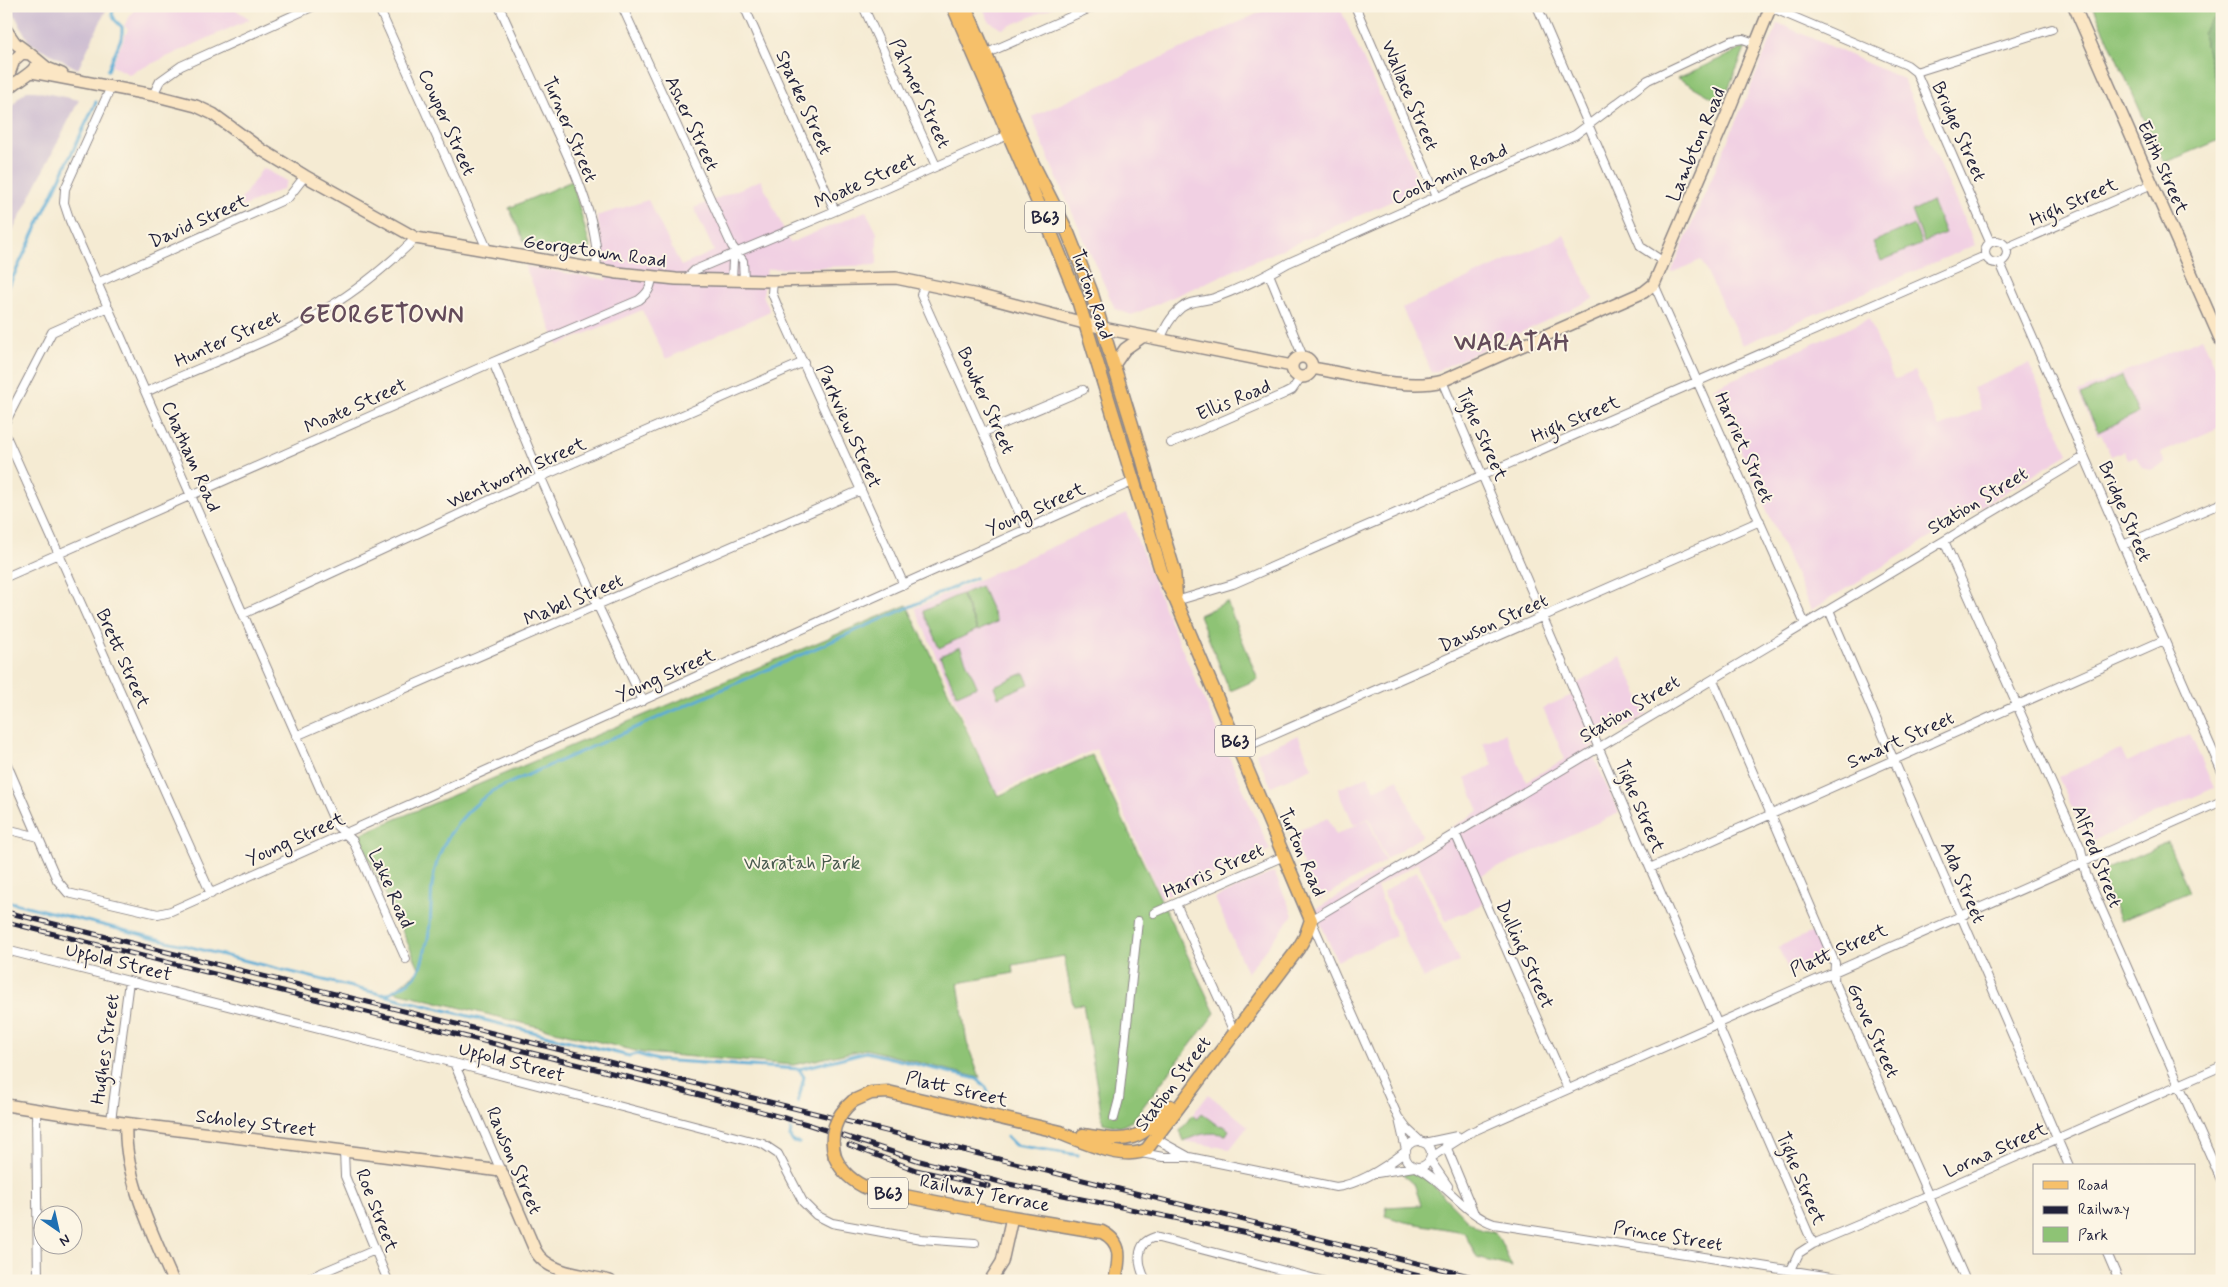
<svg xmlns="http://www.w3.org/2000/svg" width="2228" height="1287" viewBox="0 0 2228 1287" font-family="Mynerve,sans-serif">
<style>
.built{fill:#f1d0e3}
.industrial{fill:#cebed1}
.green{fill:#8ec375;stroke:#587258}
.forest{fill:#72a966;stroke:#4a6650}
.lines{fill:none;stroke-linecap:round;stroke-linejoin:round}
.stream{stroke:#5bacd6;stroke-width:3}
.street-casing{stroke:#8c8687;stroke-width:10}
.secondary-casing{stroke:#8c8687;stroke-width:14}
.primary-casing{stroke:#8c8687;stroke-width:15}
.street{stroke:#fff;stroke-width:8}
.secondary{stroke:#fbe6c4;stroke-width:11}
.primary{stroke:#f6c06b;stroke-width:12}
.rail-casing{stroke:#22223b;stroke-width:5}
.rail{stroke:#fcf5e5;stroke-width:3;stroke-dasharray:9;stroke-linecap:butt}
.primary-bridge-casing{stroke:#8c8687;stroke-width:15;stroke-linecap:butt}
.primary-bridge{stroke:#f6c06b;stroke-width:12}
.labels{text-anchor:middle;stroke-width:4;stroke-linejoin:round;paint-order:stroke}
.shield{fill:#fcf5e5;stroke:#63616e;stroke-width:1}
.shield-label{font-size:18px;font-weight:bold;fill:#22223b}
.street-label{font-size:19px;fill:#22223b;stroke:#fcf5e5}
.park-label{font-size:19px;fill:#485a4f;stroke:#fcf5e5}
.district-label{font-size:24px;font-weight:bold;letter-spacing:1px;fill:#634b5a;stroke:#fcf5e5}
</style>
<rect width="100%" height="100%" fill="#fcf5e5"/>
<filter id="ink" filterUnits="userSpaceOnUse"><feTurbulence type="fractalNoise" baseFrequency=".02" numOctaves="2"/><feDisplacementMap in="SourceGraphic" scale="10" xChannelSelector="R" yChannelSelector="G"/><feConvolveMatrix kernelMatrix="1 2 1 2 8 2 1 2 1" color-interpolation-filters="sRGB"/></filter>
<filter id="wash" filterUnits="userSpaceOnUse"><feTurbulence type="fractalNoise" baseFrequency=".0096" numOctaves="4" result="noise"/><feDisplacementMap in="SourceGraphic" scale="20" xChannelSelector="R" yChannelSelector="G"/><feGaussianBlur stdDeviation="1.12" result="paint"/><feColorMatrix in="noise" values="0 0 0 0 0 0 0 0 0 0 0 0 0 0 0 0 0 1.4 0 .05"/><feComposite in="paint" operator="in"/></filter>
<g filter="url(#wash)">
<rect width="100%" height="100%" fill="#f5ebd3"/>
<path class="built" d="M136,6H230L250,19L129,74L112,66L128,29L124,26Z
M982,6H1056L1002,29L989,21Z
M1274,6H1339L1422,188L1132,315L1115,309L1052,167L1032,117Z
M1778,23L1903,79L1975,245L1743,345L1701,260L1671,273Z
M263,168L287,181L283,189L233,211Z
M761,180L790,243L866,211L877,233V265L767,269L763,295L770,311L666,359L642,310L558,345L525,266L607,280L597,216L648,200L681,266L714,251L694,208Z
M1564,235L1593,299L1432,373L1402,308Z
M1869,319L1894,380L1915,371L1939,427L1981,409L1973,388L2029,364L2068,454L1811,610L1713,388Z
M2202,338L2222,381V426L2161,453L2165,464L2150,470L2142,468L2136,456L2128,459L2124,451L2111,456L2101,434L2098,436L2078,392Z
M1127,513L1165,610L1270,850L1161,898L1096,749L996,793L915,608Z
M1621,657L1647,714L1590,748L1619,813L1481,875L1492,900L1446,921L1418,863L1377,887L1396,936L1337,961L1315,910L1479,811L1465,778L1493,765L1483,743L1505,733L1526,781L1565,759L1543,708L1579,692L1576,684Z
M2190,734L2214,788L2088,843L2058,777L2121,749L2127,762Z
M1298,735L1312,768L1271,786L1256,753Z
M1368,776L1374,790L1398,779L1422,836L1386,859L1369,818L1354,825L1338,789Z
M1328,818L1336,835L1368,819L1385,861L1318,900L1290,834Z
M1417,871L1460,962L1423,979L1383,892Z
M1274,872L1293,915L1247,973L1215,898Z
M1815,931L1826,958L1790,974L1778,947Z
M1208,1094L1248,1126L1230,1149L1184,1141L1180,1131Z"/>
<path class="industrial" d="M10,6H108L78,69L29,42Z
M27,91H35L79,100L6,244V117L18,98Z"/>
<path class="green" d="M2093,6H2222V139L2164,163Z
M1746,47L1722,103L1678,78Z
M572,181L591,250L588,253L525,243L509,208Z
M1932,201L1945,233L1924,242L1912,211Z
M1914,225L1922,244L1881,261L1873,242Z
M2122,376L2138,413L2098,432L2081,395Z
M981,586L997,622L978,631L962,594Z
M961,594L977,630L939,648L923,611Z
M1227,602L1258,679L1230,691L1199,615Z
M907,605L998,796L1092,755L1215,1013L1132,1121L1120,1127L1103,1123L1083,1004L1073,1005L1064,956L1013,965L1014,973L958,983L967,1043L980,1078L866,1049L793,1065L644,1053L393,991L420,970L358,835Z
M960,647L977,686L957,695L940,656Z
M1024,673L1029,684L998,697L994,686Z
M2168,842L2189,892L2120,921L2099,872Z
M1201,1113L1217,1125L1224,1126L1229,1130L1226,1135C1209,1131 1199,1134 1184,1141L1180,1131L1192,1115L1197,1119Z
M1399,1171H1413L1423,1175L1468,1221L1482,1230L1494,1232L1498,1236L1512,1267L1477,1258L1464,1232L1405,1222L1385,1216L1387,1207L1421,1205L1415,1186Z"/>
<path class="forest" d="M2222,9V105L2202,32Z"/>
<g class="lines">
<path class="stream" d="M108,70L122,36V27L115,20L112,14L115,6
M6,292L96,102
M6,901L629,1056L637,1054L657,1060L799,1069L866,1052L977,1079L986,1087L991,1098
M383,994H388C395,989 411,983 416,975C421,969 423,957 425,950C432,929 430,908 432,886C436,844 461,813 494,790L975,578
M798,1102L804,1077L799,1069
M791,1130L790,1137L793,1142L799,1143
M1007,1137L1015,1145L1078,1155"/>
</g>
</g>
<g filter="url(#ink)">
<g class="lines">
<g class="street-casing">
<path id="street" d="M378,6L488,251
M499,6C514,40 530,73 545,107C565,149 602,223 596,269
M622,6L732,246L743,261L744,280
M744,6L835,211
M863,6L936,166
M1355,6L1437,196
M1537,6L1641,247L1664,262
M1770,7L1907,65L1916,72L1990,242
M985,54L1095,6
M1916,72L2052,29
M111,87L65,189L64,203L70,221L336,825L353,841L406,959
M153,95L160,81L181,66L314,6
M1985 252a11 11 0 1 1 22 0a11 11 0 1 1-22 0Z
M2006,248L2152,184
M2000,263L2222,772
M1269,274L1303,357
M685,280L695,270L835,211L1008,135
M732,280L733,260L735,252
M773,281L772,293L779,310L904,585
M97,283L288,198L305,176
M925,283L921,295L1027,530
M1654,284L1805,624
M1160,340C1165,328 1170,317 1181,308C1191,300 1202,302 1214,298C1239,289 1264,277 1288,263L1575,135L1648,80L1731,41L1743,39L1757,44
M493,362L541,478L598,606L643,701
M1442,381L1650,868L1813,1244
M146,392C206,363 273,343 329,307C361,288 389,264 416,238
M6,421L52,332L108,307
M984,432L1083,390
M6,436L211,894
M1171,443L1284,394L1292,390L1301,377
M1944,541L2081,849L2086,874L2222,1182
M2123,545L2222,503
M6,577L493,362L639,300C648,293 651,288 652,277
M1176,601L1233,584L1985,256
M1829,610L2069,1166
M243,614L529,482L804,362
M1713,680L1835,963L1834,980L1966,1281
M296,736L861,490
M1239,750L1760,521
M6,762L57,880L68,893L158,914L171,911L1132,482
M6,829L39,837
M1455,833L1568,1089
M1650,868L2164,640
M1176,904L1234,1032
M1154,913L1284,856
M6,950L454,1063L763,1144L778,1154L803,1202L816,1215L832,1223L921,1239L975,1243
M454,1063L501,1171
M36,1110L38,1281
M1114,1118L1119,1099L1138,921
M1399,1119L1406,1150
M111,1121L129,981
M1156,1139L1187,1156
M1405 1154a13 13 0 1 1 26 0a13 13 0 1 1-26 0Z
M1421,1142L1407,1129L1398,1117L1311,920L2084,457
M1424,1143L1457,1136
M1446,1146L1473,1211
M344,1151L345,1176L388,1281
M1141,1153L1163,1157H1189L1336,1187C1361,1184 1387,1166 1406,1151
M1431,1157L1469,1133L2222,801
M1430,1160L1448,1186
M1416,1167C1446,1182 1464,1214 1494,1224L1857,1281
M1377,1173L1414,1167
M2107,1253L2119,1281
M1791,1270L1799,1253L1813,1244L1941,1190L2222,1066
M302,1281L375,1250
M1146,1281C1138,1265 1134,1243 1155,1237L1323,1281"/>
</g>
<g class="secondary-casing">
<path id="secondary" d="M2074,6L2222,343
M6,30L15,43L30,54
M32,72L153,95L196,106L213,114L262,150L305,176L416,238L618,273L676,279L773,281L896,278L978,295L1103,328L1292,366
M6,82L14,60L22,53L30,54L47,68L62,74
M6,91C14,82 32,74 35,67
M1292 367a10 10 0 1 1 20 0a10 10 0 1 1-20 0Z
M1114,365L1125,349L1142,337
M1312,368C1351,374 1405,391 1442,381L1644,292L1654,284L1726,117L1771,6
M6,1105L108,1121L501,1171L535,1250C547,1274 586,1275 610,1281
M126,1124C123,1174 153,1235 173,1281
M990,1281L1002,1262L1012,1217"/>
</g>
<g class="primary-casing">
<path id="primary" d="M953,6L1049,228L1077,297L1162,574L1176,601L1311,920L1305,937L1298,949L1147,1149C1125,1163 1077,1139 1054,1131
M965,6L1033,164L1068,233L1091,291L1141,454L1166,544L1174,570L1176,595
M853,1101L871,1093L888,1092L1061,1132
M1083,1135C1130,1143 1139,1142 1170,1106
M835,1157C842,1173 853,1182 869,1189L1012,1217L1102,1232C1124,1243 1119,1261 1115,1281"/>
</g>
<use href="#street" class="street"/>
<use href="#secondary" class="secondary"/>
<use href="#primary" class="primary"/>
<g class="rail-casing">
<path id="rail" d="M6,912L1489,1281
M6,922L696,1094L807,1124L920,1161L1004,1183L1262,1236L1439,1281
M849,1145L916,1170L988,1186"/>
</g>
<use href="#rail" class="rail"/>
<g class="primary-bridge-casing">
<path id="primary-bridge" d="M835,1157C829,1135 835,1116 853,1101"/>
</g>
<use href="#primary-bridge" class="primary-bridge"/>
</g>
</g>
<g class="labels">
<g class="shield">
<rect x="1025" y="201.5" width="40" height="31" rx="4"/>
<rect x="1215" y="725.5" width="40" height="31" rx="4"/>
<rect x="868" y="1177.5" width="40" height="31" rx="4"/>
</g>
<g class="shield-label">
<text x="1045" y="223">B63</text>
<text x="1235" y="747">B63</text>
<text x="888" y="1199">B63</text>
</g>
<g class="street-label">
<text transform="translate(921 93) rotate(65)" y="7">Palmer Street</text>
<text transform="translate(1411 95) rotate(67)" y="7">Wallace Street</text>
<text transform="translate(805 102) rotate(66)" y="7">Sparke Street</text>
<text transform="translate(448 122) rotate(66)" y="7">Cowper Street</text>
<text transform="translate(693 123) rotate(65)" y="7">Asher Street</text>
<text transform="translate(571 129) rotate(67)" y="7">Turner Street</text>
<text transform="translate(1960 131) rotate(66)" y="7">Bridge Street</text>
<text transform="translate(1695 144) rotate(-67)" y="7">Lambton Road</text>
<text transform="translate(2164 167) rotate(66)" y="7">Edith Street</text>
<text transform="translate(1449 173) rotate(-24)" y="7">Coolamin Road</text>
<text transform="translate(865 180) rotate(-24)" y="7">Moate Street</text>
<text transform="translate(2073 201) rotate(-24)" y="7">High Street</text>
<text transform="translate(198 220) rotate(-24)" y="7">David Street</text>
<text transform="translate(595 250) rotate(8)" y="7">Georgetown Road</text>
<text transform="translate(1093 294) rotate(71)" y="7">Turton Road</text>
<text transform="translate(227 338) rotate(-24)" y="7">Hunter Street</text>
<text transform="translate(1233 399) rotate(-23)" y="7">Ellis Road</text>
<text transform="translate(987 400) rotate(66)" y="7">Bowker Street</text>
<text transform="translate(355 405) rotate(-24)" y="7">Moate Street</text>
<text transform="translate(1575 418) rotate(-23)" y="7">High Street</text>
<text transform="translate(850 426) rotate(66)" y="7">Parkview Street</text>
<text transform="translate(1483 434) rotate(66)" y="7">Tighe Street</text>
<text transform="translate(1745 447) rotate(66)" y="7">Harriet Street</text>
<text transform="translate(192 456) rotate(66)" y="7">Chatham Road</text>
<text transform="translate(516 472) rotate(-24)" y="7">Wentworth Street</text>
<text transform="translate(1977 500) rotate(-31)" y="7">Station Street</text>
<text transform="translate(1035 508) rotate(-24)" y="7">Young Street</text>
<text transform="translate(2126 511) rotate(67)" y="7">Bridge Street</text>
<text transform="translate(573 599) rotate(-23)" y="7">Mabel Street</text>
<text transform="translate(1493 622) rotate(-24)" y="7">Dawson Street</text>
<text transform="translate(124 658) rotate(66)" y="7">Brett Street</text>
<text transform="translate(665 674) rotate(-24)" y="7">Young Street</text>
<text transform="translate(1629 708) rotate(-31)" y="7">Station Street</text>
<text transform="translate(1900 739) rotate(-24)" y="7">Smart Street</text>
<text transform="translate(1641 806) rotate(67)" y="7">Tighe Street</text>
<text transform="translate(295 838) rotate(-24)" y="7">Young Street</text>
<text transform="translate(1303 852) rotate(67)" y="7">Turton Road</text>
<text transform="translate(2098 856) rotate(69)" y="7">Alfred Street</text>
<text transform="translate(1213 870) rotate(-24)" y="7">Harris Street</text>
<text transform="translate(1964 882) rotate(67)" y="7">Ada Street</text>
<text transform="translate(392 888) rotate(66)" y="7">Lake Road</text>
<text transform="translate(1838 949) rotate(-24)" y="7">Platt Street</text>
<text transform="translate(1526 954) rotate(66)" y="7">Dulling Street</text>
<text transform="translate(119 961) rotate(14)" y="7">Upfold Street</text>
<text transform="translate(1874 1030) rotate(66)" y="7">Grove Street</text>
<text transform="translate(104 1049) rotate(-82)" y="7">Hughes Street</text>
<text transform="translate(512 1061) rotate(15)" y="7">Upfold Street</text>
<text transform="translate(1172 1083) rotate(-53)" y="7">Station Street</text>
<text transform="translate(957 1088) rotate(13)" y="7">Platt Street</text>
<text transform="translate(256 1122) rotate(7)" y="7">Scholey Street</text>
<text transform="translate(1995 1149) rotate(-24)" y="7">Lorna Street</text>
<text transform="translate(515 1160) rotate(67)" y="7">Rawson Street</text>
<text transform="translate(1802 1178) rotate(67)" y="7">Tighe Street</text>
<text transform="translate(985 1192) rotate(11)" y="7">Railway Terrace</text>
<text transform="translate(378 1210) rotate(69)" y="7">Roe Street</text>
<text transform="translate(1668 1235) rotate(9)" y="7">Prince Street</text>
</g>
<g class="park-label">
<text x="802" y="869">Waratah Park</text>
</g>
<g class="district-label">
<text x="382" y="322">GEORGETOWN</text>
<text x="1512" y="350">WARATAH</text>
</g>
</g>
<rect width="2228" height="1287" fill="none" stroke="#fcf5e5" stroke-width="25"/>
<rect x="2033" y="1164" width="162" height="90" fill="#fcf5e5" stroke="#a5a1a1"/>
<rect x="2043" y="1181" width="25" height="8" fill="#f6c06b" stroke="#a5a1a1"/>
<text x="2078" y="1190" font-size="15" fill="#22223b">Road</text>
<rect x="2043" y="1206" width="25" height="8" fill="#22223b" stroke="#a5a1a1"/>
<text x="2078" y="1214" font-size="15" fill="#22223b">Railway</text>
<rect x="2043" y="1227" width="25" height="15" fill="#8ec375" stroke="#a5a1a1"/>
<text x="2078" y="1240" font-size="15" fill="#22223b">Park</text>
<g transform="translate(58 1230) rotate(146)"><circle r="24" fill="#fcf5e5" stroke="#a5a1a1"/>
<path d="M0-4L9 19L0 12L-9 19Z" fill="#1f6fb2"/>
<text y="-8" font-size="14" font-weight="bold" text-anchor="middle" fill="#22223b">N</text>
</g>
</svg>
